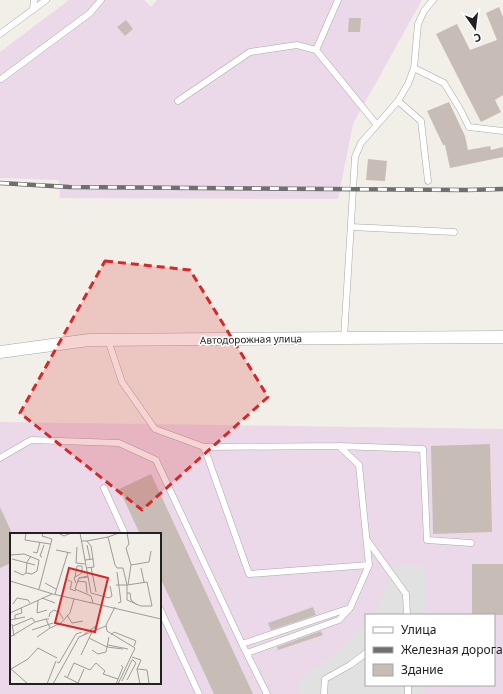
<svg xmlns="http://www.w3.org/2000/svg" width="503" height="694" viewBox="0 0 503 694" font-family="'Noto Sans',sans-serif">
<style>
.industrial{fill:#ebd9e9;fill-rule:evenodd}
.parking{fill:#e1e1e1}
.building{fill:#c7bdb6}
.lines{fill:none;stroke-linecap:round;stroke-linejoin:round}
.service-casing{stroke:#a8a8a8;stroke-width:7}
.minor-casing{stroke:#a8a8a8;stroke-width:13}
.service{stroke:#fff;stroke-width:6}
.minor{stroke:#fff;stroke-width:12}
.rail-casing{stroke:#6f6f6f;stroke-width:4.5}
.rail{stroke:#fff;stroke-width:3;stroke-dasharray:9;stroke-linecap:butt}
.marked{fill:#d62828;fill-opacity:0.2;stroke:#d62828;stroke-width:3;stroke-dasharray:8 5;stroke-linejoin:round}
.labels{text-anchor:middle;stroke-width:3.5;stroke-linejoin:round;paint-order:stroke}
.street-label{font-size:10px;fill:#212121;stroke:#fff}
.inset-road{fill:none;stroke:#9e9c98;stroke-width:1}
.view{fill:#d62828;fill-opacity:0.15;stroke:#d62828;stroke-width:2}
.inset-edge{fill:none;stroke:#212121;stroke-width:2}
</style>
<rect width="100%" height="100%" fill="#f2eee8"/>
<path class="industrial" d="M69,0H144L151,7L157,0H422L353,124L338,199L60,198L59,180L0,178V52Z
M0,422L503,429V694H0ZM11,534H160V683H11ZM366,615H494V685H366Z"/>
<path class="parking" d="M394,565H426L425,615H371L378,607Z
M366,621V685H424V694H298L300,678L335,655Z"/>
<path class="building" d="M499,7L503,17V95L495,100L501,112L481,122L464,89L436,34L457,24L470,50L497,40L486,13Z
M349,18H361L360,32H348Z
M126,20L133,29L125,36L117,27Z
M449,102L465,136L468,150L490,146L491,150L503,147V157L450,168L445,145H443L427,111Z
M368,159L387,161L385,181L366,180Z
M490,444L492,532L433,534L431,446Z
M151,474L253,694H214L160,577V534H140L119,489Z
M0,507L11,531V563L0,568Z
M472,564H503V615H472Z
M313,607L316,615L271,630L268,623Z
M321,631L323,635L278,650L277,647Z"/>
<g class="lines">
<g class="service-casing">
<path id="service" d="M33,10L34,0
M0,34L46,0
M316,50L338,0
M414,68L444,83L460,109L469,127L503,131
M1,79L90,13L101,0
M178,101L250,52L297,45L316,50L377,125
M398,101L421,121L428,181
M351,227L454,232
M344,338L355,157L361,143L398,101L408,84L414,68L418,24L424,11L433,0
M108,340L122,382L155,429L204,447L339,446L359,465L369,565L350,608
M339,446L423,449L427,540L471,543
M204,447L249,574L369,565
M0,458L31,440L119,443L156,460L242,644L267,694
M104,488L125,534
M367,540L406,594L407,615
M160,609L199,694
M242,644L350,608L339,620L247,653
M408,685V694
M324,694L325,679L350,665L366,653"/>
</g>
<g class="minor-casing">
<path id="minor" d="M0,352L89,340L344,338L503,337"/>
</g>
<use href="#service" class="service"/>
<use href="#minor" class="minor"/>
<g class="rail-casing">
<path id="rail" d="M0,183L69,187L467,190L503,189"/>
</g>
<use href="#rail" class="rail"/>
</g>
<path class="marked" d="M105,261L190,270L268,397L142,510L20,413Z"/>
<g class="labels">
<g class="street-label">
<text transform="translate(251 339) rotate(-1)" y="4">Автодорожная улица</text>
</g>
</g>
<g transform="translate(10 533)">
<rect width="151" height="151" fill="#f2eee8"/>
<path class="inset-road" d="M16,0L15,7L40,11M48,0L54,3L61,0M70,0L81,60L99,65L102,63L100,53M117,0L119,11L116,15L121,32M71,8H77L81,13L83,26L75,27M77,8L98,4M77,12L80,26M67,14L66,30L75,31M46,17L61,20M23,19L27,20L30,9M0,22L14,21L29,27L27,38L22,41L16,40L13,42L4,38M32,24L30,23L34,12M2,26L25,32M81,34L86,59M76,35L84,34L83,26M131,35L134,49M107,39L111,69L108,70M16,40L17,29L21,23M78,43L69,45L78,44M65,44L72,40V33H67L65,44L64,45L66,50M69,45L65,56L81,63L83,70M58,47L62,49L60,56L66,58M0,48L43,61L151,86M67,48L76,49L77,60M35,50L46,56M106,52H117L137,49L142,73H131L117,67V52L113,35H107L105,32L98,4L109,0M118,52L121,32L139,29L141,18M29,56L42,6L32,3L33,0M117,60H120L121,67L127,72M45,61L58,19M32,65L45,70M28,67L27,80L37,77M3,71L7,65L18,67L20,70M105,74L96,92L97,98L125,115L108,151M0,80L42,61M57,82L62,90L73,88M39,84L40,80L44,77L50,80L53,86M5,86V82L12,80L11,75M39,86H36L40,95L51,90L60,80L64,66M0,87L15,84M2,91L4,103M3,93L22,85L25,89M22,97L43,90M73,102L86,93M101,102L104,99L124,107L126,108L124,113M0,104L25,89L36,86M27,104L40,95M79,105L97,114L113,116M98,112L118,116M82,117L88,121L96,119L99,104M71,122L82,99M122,124L131,127L127,136L137,137L139,150M47,129L49,130L66,101L72,99M127,136L130,151M54,143L68,150M57,145L64,130L80,137L86,130L95,138L93,141L108,146M117,147L126,130L122,126M112,148L122,127M68,150L74,136M18,151L1,136L18,126L28,115L47,125M37,151L46,128M43,151L69,104L96,93M106,151L113,134L111,132"/>
<path class="view" d="M59,35L98,45L85,99L45,90Z"/>
<rect width="151" height="151" class="inset-edge"/>
</g>
<rect x="365" y="614" width="130" height="72" fill="#ffffff" stroke="#a6a6a6"/>
<rect x="373" y="627" width="20" height="6" fill="#ffffff" stroke="#a6a6a6"/>
<text x="401" y="634" font-size="12" fill="#212121">Улица</text>
<rect x="373" y="647" width="20" height="6" fill="#6f6f6f" stroke="#a6a6a6"/>
<text x="401" y="654" font-size="12" fill="#212121">Железная дорога</text>
<rect x="373" y="664" width="20" height="12" fill="#c7bdb6" stroke="#a6a6a6"/>
<text x="401" y="674" font-size="12" fill="#212121">Здание</text>
<g transform="translate(475 28) rotate(166)" stroke="#ffffff" stroke-width="3" paint-order="stroke">
<path d="M0-3L7 15L0 10L-7 15Z" fill="#212121"/>
<text y="-6" font-size="11" font-weight="bold" text-anchor="middle" fill="#212121">С</text>
</g>
</svg>
